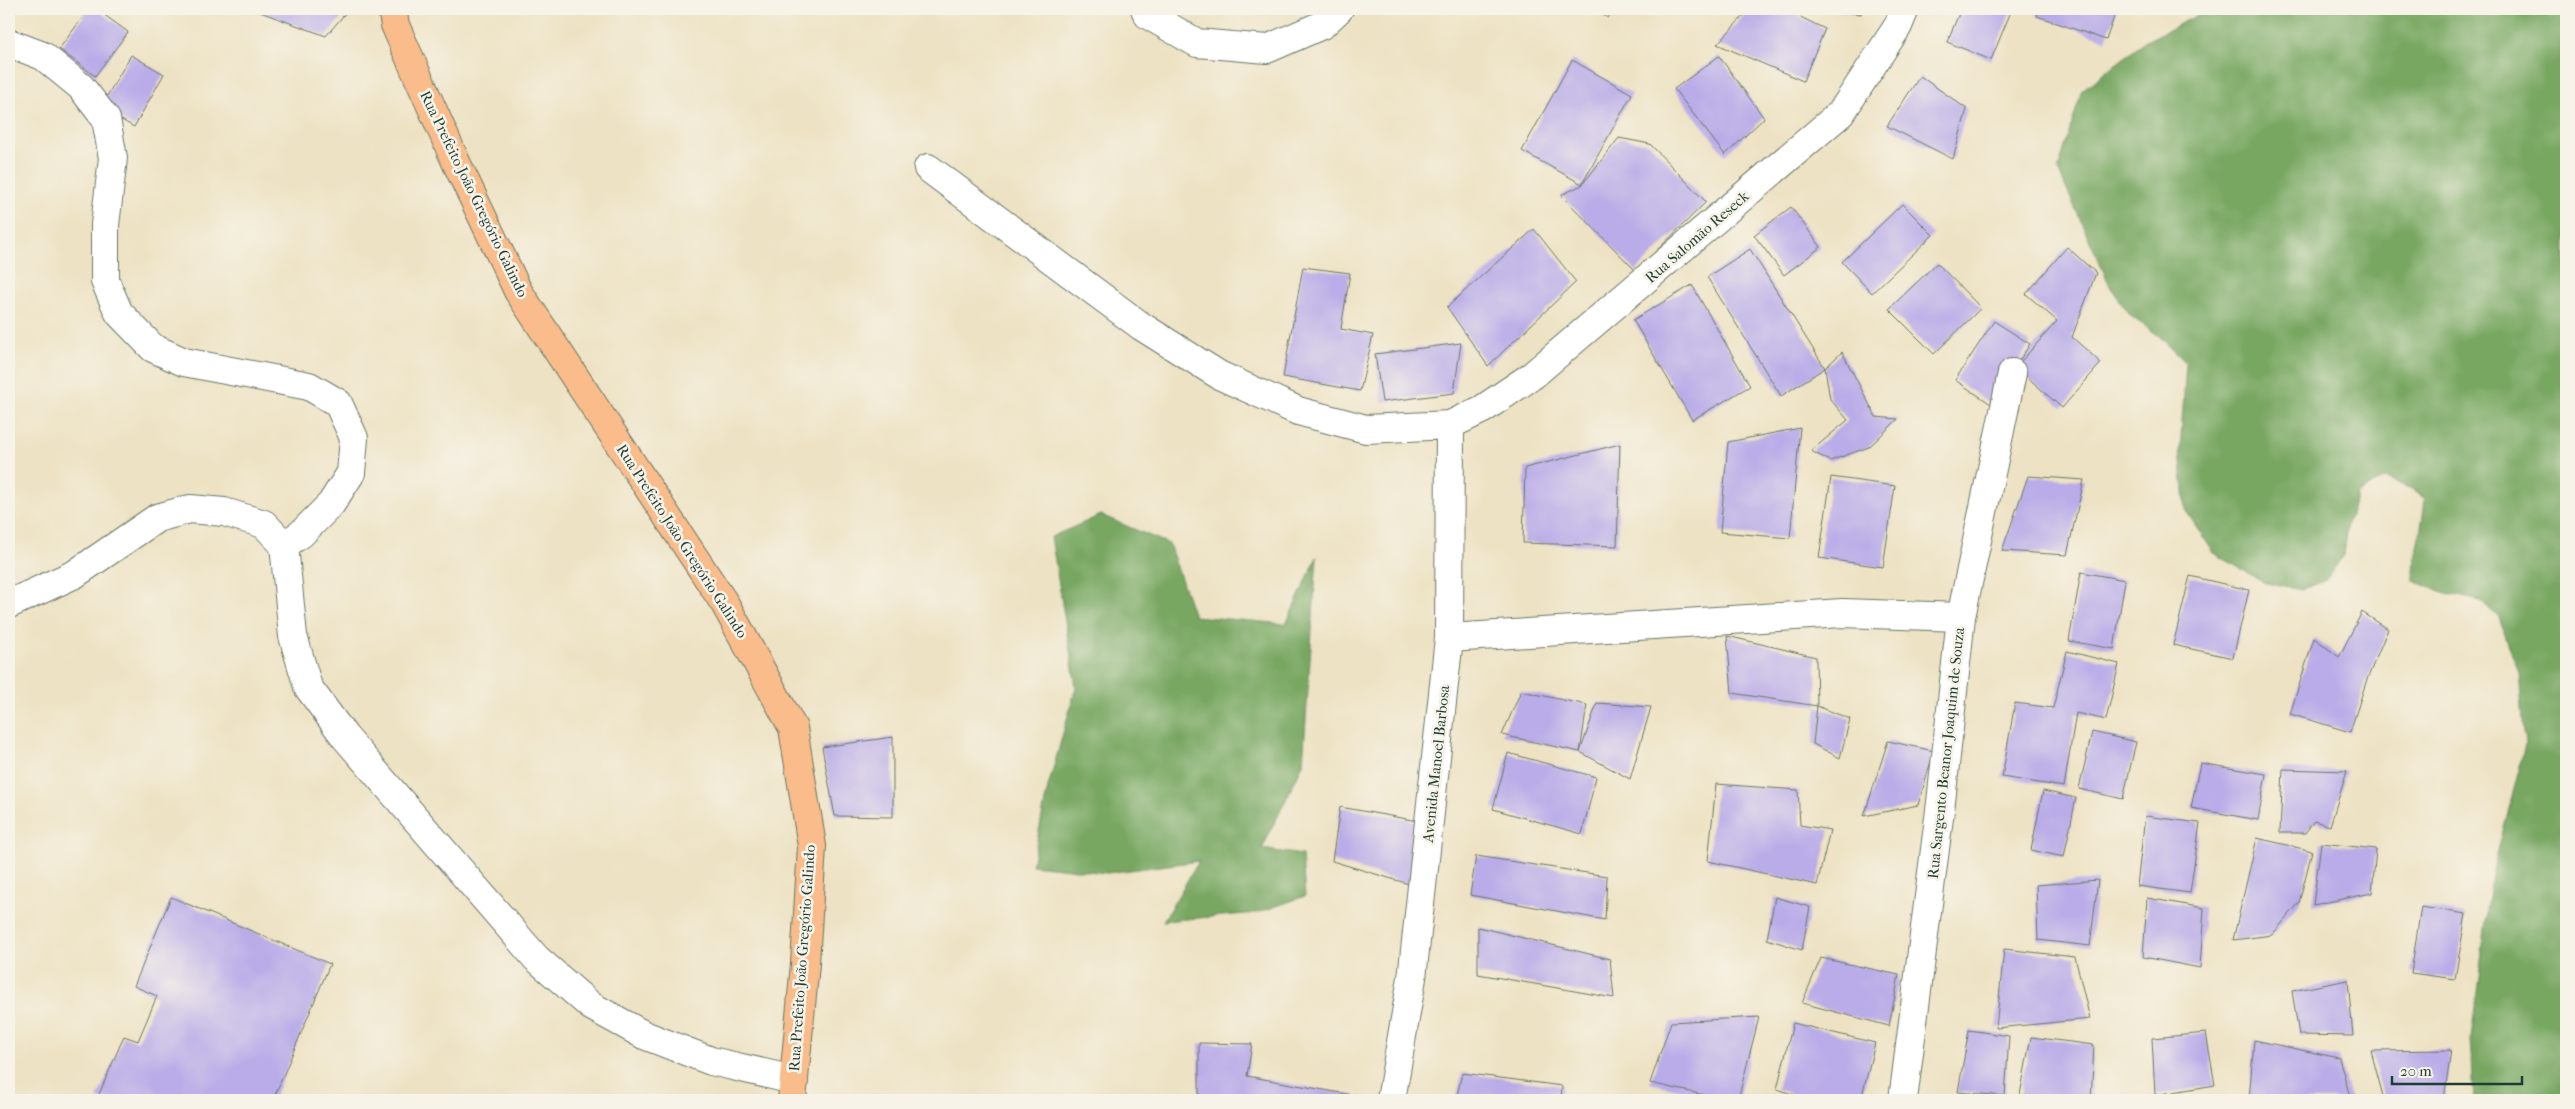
<svg xmlns="http://www.w3.org/2000/svg" width="2575" height="1109" viewBox="0 0 2575 1109" font-family="'IM FELL French Canon',serif">
<style>
.forest{fill:#78a762;stroke:#4c724b}
.building{fill:#baace8}
.lines{fill:none;stroke-linecap:round;stroke-linejoin:round}
.minor-casing{stroke:#677766;stroke-width:30}
.major-casing{stroke:#677766;stroke-width:30}
.minor{stroke:#fff;stroke-width:28}
.major{stroke:#f9bc8a;stroke-width:28}
.labels{text-anchor:middle;stroke-width:5;stroke-linejoin:round;paint-order:stroke}
.street-label{font-size:15px;fill:#1f3d34;stroke:#f7f3e8}
</style>
<rect width="100%" height="100%" fill="#f7f3e8"/>
<filter id="ink" filterUnits="userSpaceOnUse"><feTurbulence type="fractalNoise" baseFrequency=".02" numOctaves="2"/><feDisplacementMap in="SourceGraphic" scale="10" xChannelSelector="R" yChannelSelector="G"/><feConvolveMatrix kernelMatrix="1 2 1 2 8 2 1 2 1" color-interpolation-filters="sRGB"/></filter>
<filter id="wash" filterUnits="userSpaceOnUse"><feTurbulence type="fractalNoise" baseFrequency=".0096" numOctaves="4" result="noise"/><feDisplacementMap in="SourceGraphic" scale="20" xChannelSelector="R" yChannelSelector="G"/><feGaussianBlur stdDeviation="1.12" result="paint"/><feColorMatrix in="noise" values="0 0 0 0 0 0 0 0 0 0 0 0 0 0 0 0 0 1.4 0 .05"/><feComposite in="paint" operator="in"/></filter>
<g filter="url(#wash)">
<rect width="100%" height="100%" fill="#ede2c3"/>
<path class="forest" d="M2210,9H2566V1100H2474L2471,1038L2492,874L2525,745L2519,674L2499,618L2481,601L2449,594L2414,581C2413,553 2423,527 2425,499L2411,488L2385,479L2358,493L2347,523L2343,556L2325,581L2303,589L2265,583L2214,553L2186,511L2180,452L2186,363L2158,335L2132,317L2111,288L2058,170L2082,90L2146,41Z
M1101,515L1169,544L1194,616L1286,624L1317,557L1303,764L1262,849L1302,855L1305,896L1257,913L1163,921L1199,861L1107,873L1032,865L1048,787L1076,687L1051,537Z"/>
<g id="blocks">
<path class="building" d="M89,9H96L128,32L95,76L59,49Z
M252,9H349L326,36Z
M1593,9H1614L1608,18Z
M1750,9H1784L1825,29L1803,81L1717,44Z
M1823,9H1862L1861,14Z
M1961,9H2012L1991,60L1947,42Z
M2039,9H2117L2106,40L2037,16Z
M131,55L164,74L134,127L100,108Z
M1719,56L1764,118L1725,155L1674,89Z
M1572,60L1632,94L1582,184L1522,151Z
M1920,76L1967,109L1953,159L1887,126Z
M1619,138L1650,144L1706,202L1636,271L1561,195L1582,185Z
M1902,204L1933,235L1872,293L1842,262Z
M1791,207L1821,247L1784,275L1754,235Z
M1534,229L1576,282L1488,366L1447,307Z
M2067,247L2096,273L2072,337L2101,363L2062,408L2016,367L2057,321L2026,294Z
M1750,249L1825,368L1781,396L1707,277Z
M1937,263L1981,308L1934,354L1889,309Z
M1303,267L1350,273L1341,329L1373,335L1360,391L1283,377Z
M1692,285L1750,386L1692,420L1633,320Z
M1994,321L2030,344L1991,404L1955,380Z
M1461,343L1454,393L1382,402L1375,354Z
M1842,352L1876,417L1898,419L1869,447L1830,461L1811,451L1848,420L1830,399L1825,368Z
M1800,428L1790,538L1720,532L1728,442Z
M1620,444L1617,546L1523,543L1525,468Z
M2028,476L2084,480L2067,555L2002,551Z
M1831,477L1895,486L1883,567L1819,558Z
M2081,572L2125,580L2114,649L2069,641Z
M2190,576L2249,590L2233,658L2173,645Z
M2362,612L2388,629L2366,682L2350,732L2290,714L2314,638L2339,657Z
M1727,636L1816,657L1817,706L1732,693Z
M2067,651L2119,664L2106,720L2076,713L2064,787L2002,777L2015,703L2053,708Z
M1521,691L1587,705L1580,752L1502,735Z
M1597,703L1651,707L1630,779L1580,752Z
M1817,706L1850,719L1840,758L1813,744Z
M2092,732L2136,742L2123,799L2079,789Z
M893,737V817L835,816L822,747Z
M1888,741L1934,751L1918,805L1864,816Z
M1508,753L1596,777L1582,834L1493,809Z
M2200,763L2266,774L2258,820L2191,808Z
M2283,769L2347,771L2330,826L2314,821L2305,833H2280Z
M1716,784L1798,790L1800,825L1830,830L1817,885L1708,861Z
M2043,791L2076,798L2064,857L2031,850Z
M1340,807L1429,823L1409,884L1332,861Z
M2145,816L2200,823L2190,893L2137,886Z
M2257,838L2312,851L2299,903L2272,935L2233,940Z
M2321,843L2376,849L2372,893L2313,905Z
M1476,856L1607,876L1605,920L1470,895Z
M2098,880L2090,946L2038,940L2036,885Z
M171,897L330,964L273,1100L97,1099L124,1036L138,1041L157,996L134,986Z
M1775,897L1810,907L1802,950L1767,939Z
M2147,898L2204,908L2200,968L2143,957Z
M2421,907L2466,914L2455,979L2411,973Z
M1478,927L1610,959L1614,998L1478,974Z
M2004,949L2075,957L2090,1019L1996,1028Z
M1821,958L1899,975L1889,1026L1802,1003Z
M2348,980L2353,1036L2299,1035L2292,991Z
M1759,1017L1738,1100H1727L1650,1083L1671,1022Z
M1793,1023L1875,1043L1861,1100H1811L1777,1089Z
M1969,1030L2009,1036L2005,1096L1958,1092Z
M2206,1033L2215,1085L2155,1095L2152,1038Z
M2031,1037L2094,1045L2091,1100H2019Z
M2254,1040L2339,1058L2351,1100H2249Z
M1199,1043L1252,1044L1247,1076L1363,1097V1100H1199Z
M2451,1050L2444,1100H2384L2371,1051Z
M1462,1073L1562,1086L1561,1100H1456Z"/>
</g>
</g>
<g filter="url(#ink)">
<use href="#blocks" fill-opacity="0" stroke="#677766" stroke-width="1"/>
<g class="lines">
<g class="minor-casing">
<path id="minor" d="M1145,9L1148,15L1197,43L1267,49L1322,25L1339,9
M9,43L43,56L81,87L106,119L113,158L105,225V281L119,313L153,348L184,362L309,386L338,403L354,438L351,473L331,504L301,534L284,545
M928,168L1141,326L1219,375L1298,411L1366,429L1450,425L1483,409L1533,375L1841,113L1898,26L1905,9
M9,604L75,574L157,518L190,509L224,512L264,524L284,545L293,636L308,687L345,737L536,958L591,1006L644,1035L711,1061L794,1080
M1961,617L2012,373
M1449,638L1842,613L1961,617L1941,802L1903,1100
M1391,1100L1412,978L1449,638L1450,425"/>
</g>
<g class="major-casing">
<path id="major" d="M392,9L395,25L456,162L518,291L725,604L793,728L812,846L805,964L792,1100"/>
</g>
<use href="#minor" class="minor"/>
<use href="#major" class="major"/>
</g>
</g>
<g class="labels">
<g class="street-label">
<text transform="translate(474 194) rotate(64)" y="5">Rua Prefeito João Gregório Galindo</text>
<text transform="translate(1697 237) rotate(-41)" y="5">Rua Salomão Reseck</text>
<text transform="translate(682 541) rotate(57)" y="5">Rua Prefeito João Gregório Galindo</text>
<text transform="translate(1946 753) rotate(-84)" y="5">Rua Sargento Beanor Joaquim de Souza</text>
<text transform="translate(1436 764) rotate(-84)" y="5">Avenida Manoel Barbosa</text>
<text transform="translate(802 958) rotate(-86)" y="5">Rua Prefeito João Gregório Galindo</text>
</g>
</g>
<rect width="2575" height="1109" fill="none" stroke="#f7f3e8" stroke-width="30"/>
<path d="M2392 1076v8h130v-8" fill="none" stroke="#1f3d34" stroke-width="2.5"/>
<text x="2400" y="1076" font-size="15" fill="#1f3d34" stroke="#f7f3e8" stroke-width="4" paint-order="stroke">20 m</text>
</svg>
